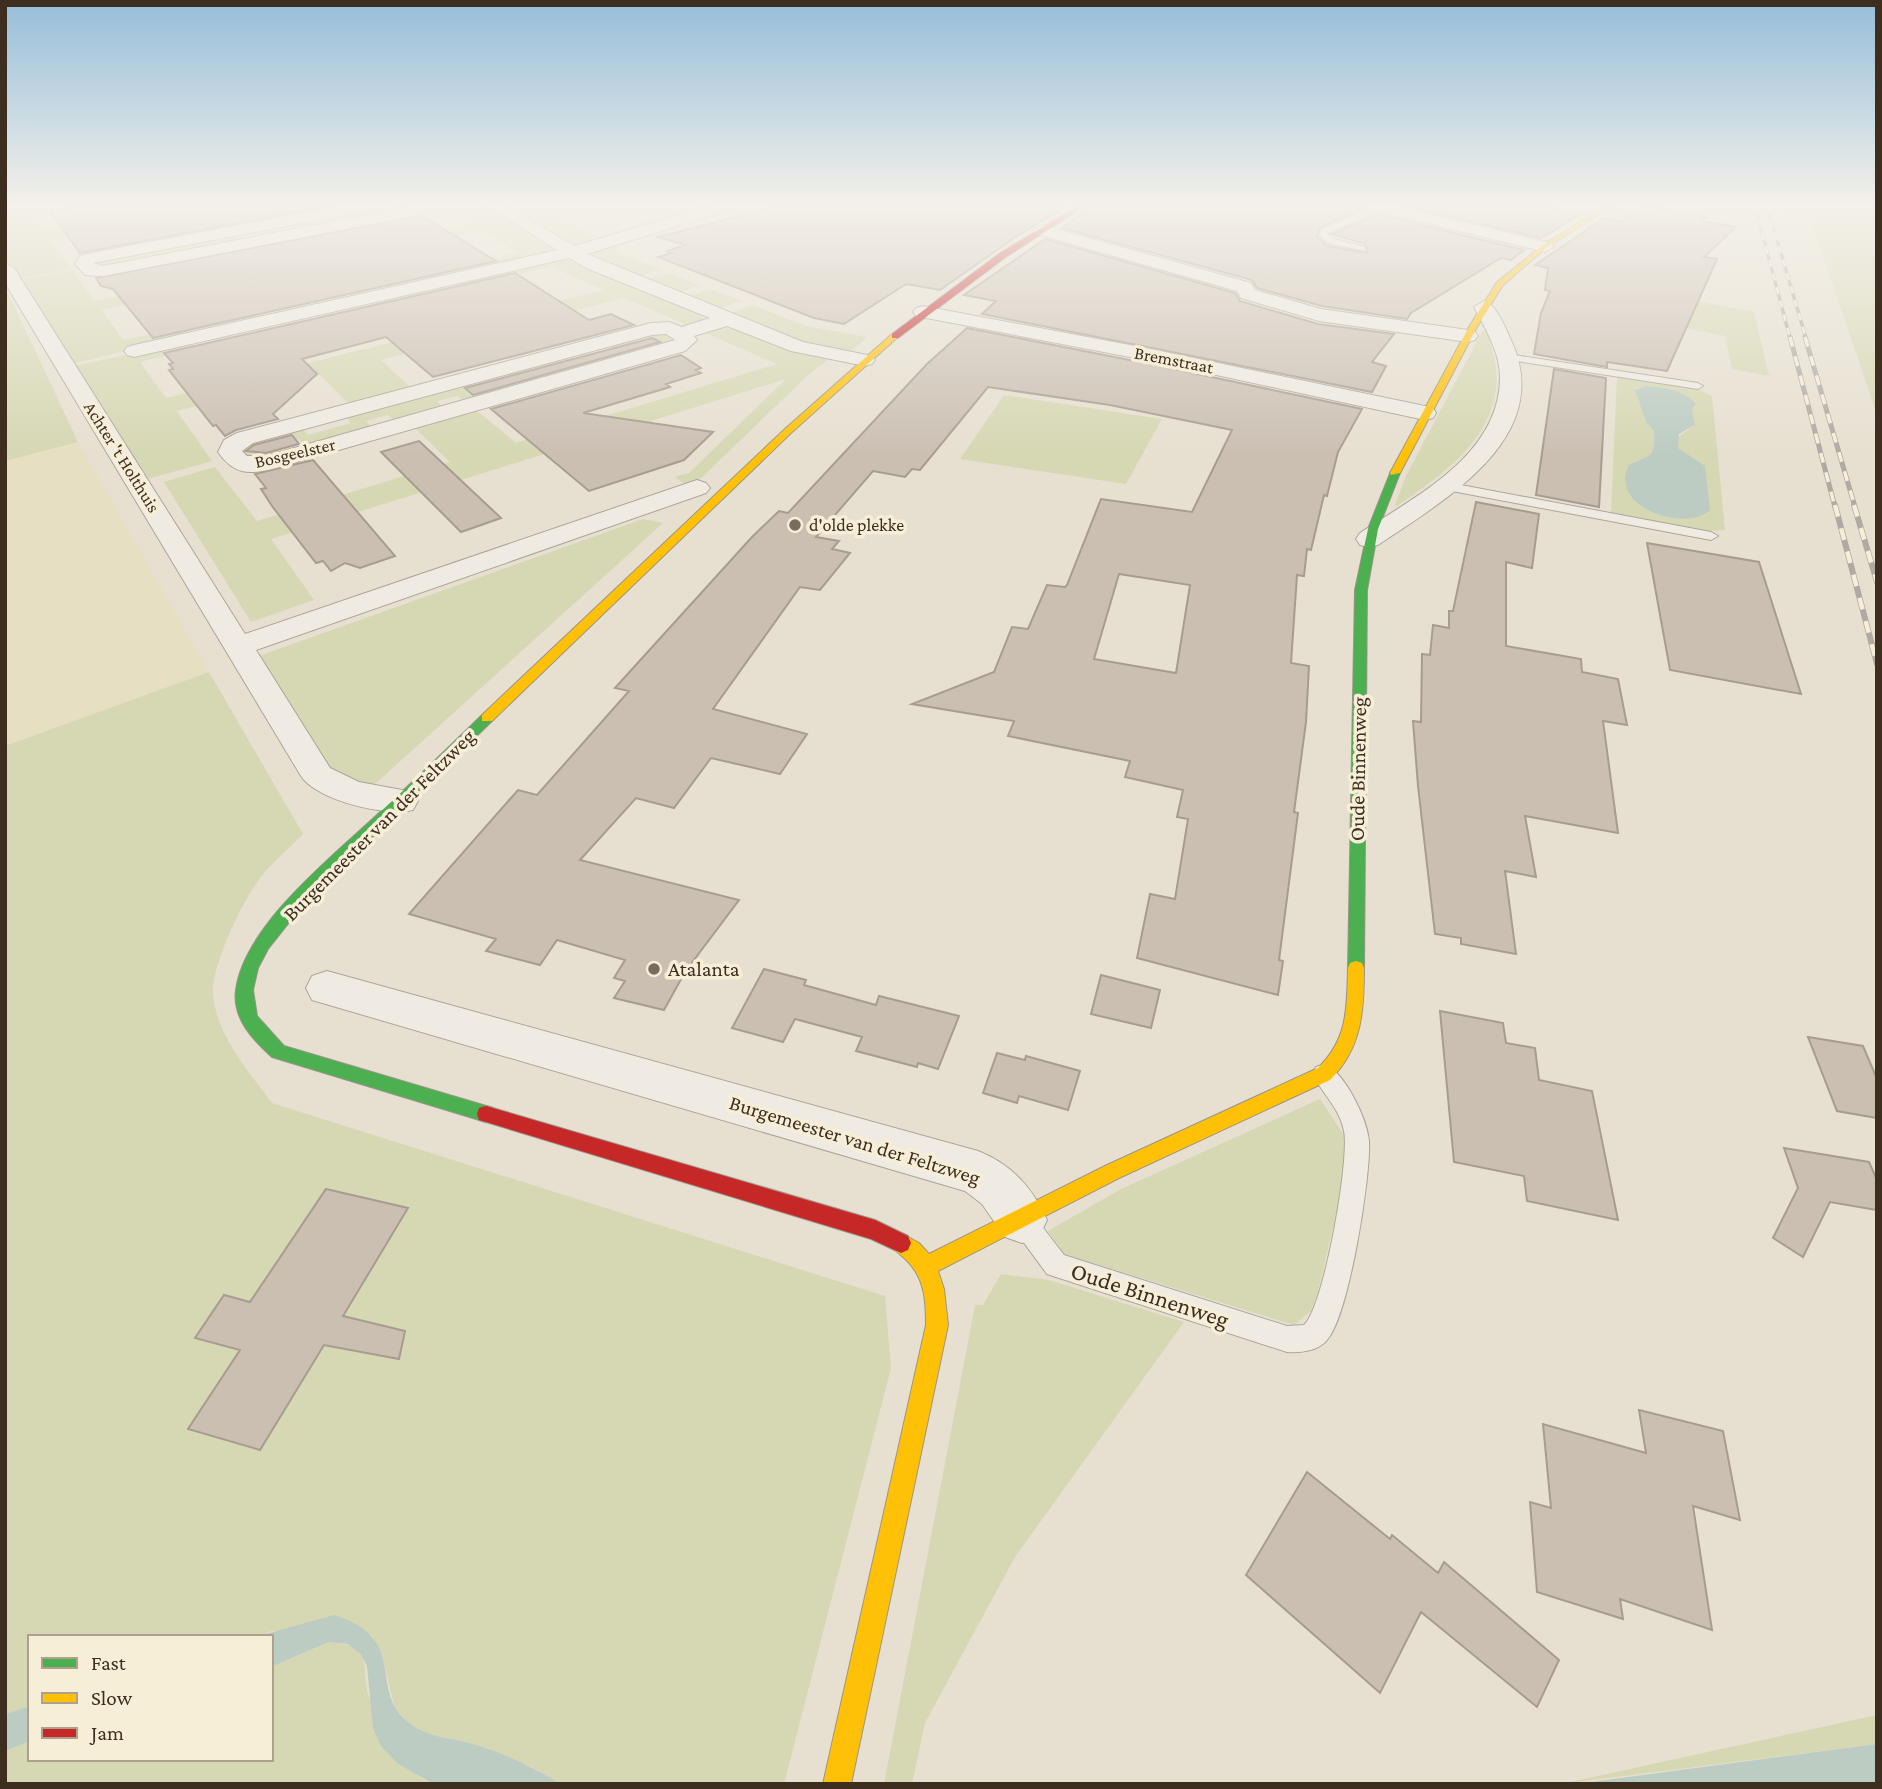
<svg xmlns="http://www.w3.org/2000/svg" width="1882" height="1789" viewBox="0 0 1882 1789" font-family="'Crimson Pro',serif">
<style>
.farmland{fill:#e6dfc2}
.green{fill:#d6d7b3;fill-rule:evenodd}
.water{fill:#bcccc2}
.building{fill:#cbbfb2;stroke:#a89c90;stroke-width:2;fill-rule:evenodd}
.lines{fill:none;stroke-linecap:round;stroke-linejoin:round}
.lane-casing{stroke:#ada599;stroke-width:2}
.street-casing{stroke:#ada599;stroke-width:2}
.fast-casing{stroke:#9c958a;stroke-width:2}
.slow-casing{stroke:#9c958a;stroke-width:2}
.jam-casing{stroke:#9c958a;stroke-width:2}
.lane{fill:#efebe3;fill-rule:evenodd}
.street{fill:#efebe3;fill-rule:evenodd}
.fast{fill:#4caf50;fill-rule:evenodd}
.slow{fill:#ffc107;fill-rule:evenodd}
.jam{fill:#c62828;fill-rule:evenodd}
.rail-far2-casing{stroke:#afaaa2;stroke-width:3.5}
.rail-far1-casing{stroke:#afaaa2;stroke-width:5}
.rail-casing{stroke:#afaaa2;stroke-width:6}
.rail-far2{stroke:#f7eed8;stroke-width:2.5;stroke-dasharray:7;stroke-linecap:butt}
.rail-far1{stroke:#f7eed8;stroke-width:3.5;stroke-dasharray:10;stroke-linecap:butt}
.rail{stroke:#f7eed8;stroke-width:4.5;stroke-dasharray:12;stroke-linecap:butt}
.poi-dot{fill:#786c5e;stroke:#f7eed8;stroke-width:2.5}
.labels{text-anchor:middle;stroke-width:7;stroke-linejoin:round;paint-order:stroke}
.far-street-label{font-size:18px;fill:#3d2e20;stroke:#f7eed8}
.far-poi-label{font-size:18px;fill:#3d2e20;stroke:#f7eed8;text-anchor:start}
.street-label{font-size:21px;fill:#3d2e20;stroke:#f7eed8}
.poi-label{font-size:21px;fill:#3d2e20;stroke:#f7eed8;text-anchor:start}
.near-street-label{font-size:24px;fill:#3d2e20;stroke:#f7eed8}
</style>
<rect width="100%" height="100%" fill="#e7e0d1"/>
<path class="farmland" d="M78,442L209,672L5,746V461Z"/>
<path class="green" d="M24,206H35L26,209L42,229L176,206H247L51,241L71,269L19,279L5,258V209Z
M376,206H418L400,211L395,208L381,211L385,214L337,224L332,220L310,224L314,228L241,242L237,239L205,245L208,249L147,260L143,257L119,261L122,265L98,267L94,262L151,249L155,252L179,248L176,244L260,228L265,231L293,226L290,222L345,212L349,215L362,213L359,209Z
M442,206H483L549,245L552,250L548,253L456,275L447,269L517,253L481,230L102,310L123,340L184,327L190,335L72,364L19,280L73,270L94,301L470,224Z
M535,206H558L548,209L598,237L662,217L671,220L573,245L518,214L525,209Z
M1806,206L1877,215V415Z
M614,244L618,245V252L661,269L639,277L591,256L595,251Z
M564,259L701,314L703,320L691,327L624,298L381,360L412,389L350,405L320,375L177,411L212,461L144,480L73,366L188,342L195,349L140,362L166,398L604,290L551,267L480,284L472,277Z
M669,273L700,285L677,293L647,280Z
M5,286L78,442L5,461Z
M711,289L741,301L718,309L688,297Z
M1670,296L1754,312L1769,376L1732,369L1725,336L1663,324Z
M753,305L806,326L867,337C862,341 856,348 850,351C829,360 751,323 729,314Z
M720,328L738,329L793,352L829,359L808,375L698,481L686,485L675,477L689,473L786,379L271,539L314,600L251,622L164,482L215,467L257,521L450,462L414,427L476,410L516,443L777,364L703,332Z
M1483,330L1488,331C1491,343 1494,356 1496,368C1503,434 1444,474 1397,506L1395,505L1405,478Z
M654,332L665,333L677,340L647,351L639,346L631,349L638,354L573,372L565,366L529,377L536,382L465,402L458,396L437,401L444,408L395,421L388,415L366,421L372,428L305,447L299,439L275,446L280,453L264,458L248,457L242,449L243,445L302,428L308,435L351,423L345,416L467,383L474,389L512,378L505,373L571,355L580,360L614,350L606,345Z
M1617,377L1699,390L1712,396L1725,530L1711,531L1611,513ZM1646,386L1670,390L1695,407L1692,410L1695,425L1677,438L1678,448L1683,452L1697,517H1675L1633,462C1656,455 1654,454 1654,431L1646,422L1635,389Z
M1004,395L1162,419L1126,484L960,459Z
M643,519L663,523L373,786L356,784L329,772L256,657Z
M209,672L303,834C289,849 270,864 258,881C242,902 210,969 213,995C217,1036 249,1072 272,1103L885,1296L891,1368L784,1784H561L531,1767L473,1744L424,1733L406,1721L394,1706L382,1654L372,1635L272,1631L255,1637H30V1706L5,1714V746Z
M1320,1099L1347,1140L1346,1171L1318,1292L1311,1311L1294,1325L1064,1254L1048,1231L1121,1189Z
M1001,1274L1049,1280L1184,1322L1015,1557L925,1723L912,1784H884L975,1305H983Z
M330,1642C379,1647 358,1670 370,1699C375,1713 405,1761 415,1773C419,1778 427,1781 433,1784H5V1751L30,1741V1759H271V1667Z
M1877,1715V1744L1561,1784Z"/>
<path class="water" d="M1646,386C1663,388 1684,389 1696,404L1692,410L1695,425L1679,434L1678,448L1705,466L1710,510C1686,533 1607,507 1629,465C1651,453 1655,460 1654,431L1646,422L1635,390Z
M334,1615C411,1639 367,1689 408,1722C427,1738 450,1737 473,1744C504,1753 534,1768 561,1784H433L397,1763L381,1746L373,1728L367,1666L360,1653L347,1644L329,1642L271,1667V1637H255Z
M30,1706V1741L5,1751V1714Z
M1877,1744V1784H1575Z"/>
<path class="building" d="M80,206H328L80,253L50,211Z
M779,206H1066L1014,238L940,290L906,284L844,324L814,318L658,257L672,253L667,251L685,245L658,237Z
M1092,206H1364L1365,208L1321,227L1317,236L1327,246L1367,253L1366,244L1332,234L1377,214L1524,250L1511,260L1501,258L1411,313L1407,319L1322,306L1257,288L1252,280L1062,228Z
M1404,206H1543L1581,214L1541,238Z
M1647,206L1702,214L1699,216L1706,217L1702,221L1736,227L1704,257L1717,259L1667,371L1607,362V367L1534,354L1541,313L1550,291L1545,290L1548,268L1535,265L1604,218L1620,222Z
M421,215L496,261L153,338L113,289L101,286L96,278Z
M1045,239L1235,293L1240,301L1318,324L1394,334L1372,362L1386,366L1372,392L982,314L996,301L964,295Z
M515,273L589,320L611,314L634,325L433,377L386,337L302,359L317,374L273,414L278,419L236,430L225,436L216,425L213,426L169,370L173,369L169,364L173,363L164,353Z
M967,328L1155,365L1362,409L1338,452L1327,496L1324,495L1311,550L1307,549L1304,576L1297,575L1291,663L1309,666L1306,722L1294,812L1298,813L1279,960L1283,961L1278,995L1137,958L1150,894L1175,899L1188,819L1177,817L1183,790L1125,777L1130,761L1008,736L1014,721L912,704L994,672L1012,627L1028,629L1047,585L1065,587L1067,585L1101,499L1192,512L1232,430L1110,405L988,387L920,470L912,469L905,477L873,471L816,537L839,541L832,549L850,553L820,590L800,587L713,709L807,734L780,774L711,758L674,808L636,798L580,860L739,900L685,972L664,1010L614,998L625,981L614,978L625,960L557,940L540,965L486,951L496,939L409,914L518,790L537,795L629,691L615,688L752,537L779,511L788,513L927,364ZM1119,574L1190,585L1176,673L1094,659Z
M652,338L660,342L473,395L465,388Z
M681,355L701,368L696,370L701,373L666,384L670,387L583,413L713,432L684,460L589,491L491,409Z
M1554,369L1606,378L1599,507L1536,495Z
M292,435L299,444L266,453L246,451L254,445Z
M419,441L501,518L461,532L381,452Z
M313,460L395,556L360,568L345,563L331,571L323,561L316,563L272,506L261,489L266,488L255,474Z
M1476,502L1539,514L1532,568L1506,562V646L1581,659L1582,672L1618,679L1627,725L1603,721L1618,833L1525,816L1536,877L1505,871L1516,954L1461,944V938L1435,934L1418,786L1413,721L1421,722L1422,654L1430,655L1433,625L1449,628V611H1453Z
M1647,543L1759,562L1801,694L1670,670Z
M764,969L806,980L804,985L876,1005L879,996L959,1016L938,1069L918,1063L917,1067L856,1051L862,1037L795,1019L783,1042L732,1028Z
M1101,975L1160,990L1151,1028L1091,1014Z
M1440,1011L1503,1023L1506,1043L1535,1048L1539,1080L1592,1091L1618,1220L1527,1201L1524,1176L1454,1162Z
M1808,1037L1863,1046L1877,1079V1118L1837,1111Z
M997,1053L1025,1060L1026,1056L1080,1071L1068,1110L1019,1096L1017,1103L983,1093Z
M1784,1148L1869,1162L1877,1180V1210L1830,1202L1803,1257L1773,1238L1798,1188Z
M326,1189L408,1208L343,1316L405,1331L399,1359L324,1345L260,1450L188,1429L240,1350L195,1338L224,1295L250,1302Z
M1639,1410L1723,1431L1740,1520L1693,1506L1712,1630L1620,1599L1623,1619L1537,1592L1530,1502L1551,1508L1543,1424L1646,1453Z
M1307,1472L1390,1539L1392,1535L1438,1573L1444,1562L1559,1660L1537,1707L1421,1612L1380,1693L1246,1575Z"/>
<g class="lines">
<g class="lane-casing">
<path id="lane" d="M1377,206L1385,207L1327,234L1334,239L1365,247V251L1328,243L1319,234L1322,229Z
M1507,354L1698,383L1703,386L1698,389L1503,359V355Z
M1445,482L1711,532L1718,536L1711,540L1441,489L1439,486Z
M1324,1064C1345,1072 1367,1119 1369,1141C1371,1176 1349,1315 1327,1340C1318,1351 1300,1353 1287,1352L1056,1277L1047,1274L1013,1228L1010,1220L1013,1212L1022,1208L1031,1212L1064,1255L1287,1326L1304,1325C1324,1307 1350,1159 1344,1131C1340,1108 1322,1094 1313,1074L1316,1067Z"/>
</g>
<g class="street-casing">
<path id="street" d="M5,206H23L21,209L5,212Z
M341,206H373L365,211L93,263L103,266L413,206H433L414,216L103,276L85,275L75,264L80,256L96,252Z
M487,206H506L574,246L710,206H734L732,209L587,254L803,342L872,356L875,360L872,364L865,366L791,351L727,326L694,336L697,340L685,351L276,468C249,475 234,475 218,452L224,440L237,433L651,323L669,322L682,327L710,318L586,268L569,258L134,357L127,355L124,351L127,347L134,345L557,250ZM666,334L675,340L266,456H247L242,451L253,443L652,335Z
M1367,206H1394L1551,243L1554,247L1545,252L1369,209Z
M1042,225L1251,283L1255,290L1321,309L1468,330L1475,332L1478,336L1475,340L1468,342L1319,321L1241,298L1237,291L1036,234L1034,230Z
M5,263L14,268L245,634L688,483L697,480L706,483L710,488L706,493L256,650L330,768L359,782L413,792L418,801L413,810C386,817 316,800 301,776L5,283Z
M1484,301C1497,305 1505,327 1511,340C1556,437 1446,499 1378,545L1369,547L1360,545L1356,539L1360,533C1416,496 1500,455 1500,377C1500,352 1485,328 1474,307Z
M923,306L1156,350L1425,406L1433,408L1436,413L1433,418L1425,420L1156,362L916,316L913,312L916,308Z
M327,971L978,1151C1011,1164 1032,1187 1047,1220L1039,1237L1022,1243L1005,1237L982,1204L965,1191L312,1000L306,988L312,976Z"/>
</g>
<g class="fast-casing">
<path id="fast" d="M1391,471L1400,473L1378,529L1367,590L1364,968L1362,973H1350L1348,968L1355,590L1368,529Z
M487,714L494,718L492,721L306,901L268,949L258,968L253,990L257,1016L284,1046L493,1108L495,1114L493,1120L486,1122L272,1057C253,1040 232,1018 236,990C244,926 333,856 378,814C413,782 448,748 482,715Z"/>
</g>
<g class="slow-casing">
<path id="slow" d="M1606,206H1613L1547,247L1503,285L1477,327L1400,473L1391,475L1390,473L1469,327L1497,282L1543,245Z
M892,334L899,336L791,433L492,721H482V715L785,429Z
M1356,961L1362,963L1364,968C1364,1011 1362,1048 1330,1080L1119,1178L938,1271L944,1289L948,1325L851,1784H823L926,1325C926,1303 925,1281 910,1264C904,1256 895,1253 891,1243L894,1236L901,1233L919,1243L929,1254L1105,1166L1318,1068C1348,1039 1347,1008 1348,968L1350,963Z"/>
</g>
<g class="jam-casing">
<path id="jam" d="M1078,206H1085L1006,257L898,338H892V334L1000,253Z
M486,1106L875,1220L908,1236L911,1243L908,1250L901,1253L871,1239L486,1122L479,1120L477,1114L479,1108Z"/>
</g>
<use href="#lane" class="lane"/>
<use href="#street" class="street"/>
<use href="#fast" class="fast"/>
<use href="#slow" class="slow"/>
<use href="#jam" class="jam"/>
<g class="rail-far2-casing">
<path id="rail-far2" d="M1755,206L1790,338
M1767,206L1806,338"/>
</g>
<g class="rail-far1-casing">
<path id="rail-far1" d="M1790,337L1835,507
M1805,337L1855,507"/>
</g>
<g class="rail-casing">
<path id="rail" d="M1835,505L1877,664
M1854,505L1877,582"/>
</g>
<use href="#rail-far2" class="rail-far2"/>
<use href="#rail-far1" class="rail-far1"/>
<use href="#rail" class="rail"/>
</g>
<linearGradient id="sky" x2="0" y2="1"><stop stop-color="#96bed9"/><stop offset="0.45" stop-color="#f4f1ea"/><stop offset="1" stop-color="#f4f1ea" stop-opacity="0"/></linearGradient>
<rect width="1882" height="456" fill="url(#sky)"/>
<g class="poi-dot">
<circle cx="795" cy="525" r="7"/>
<circle cx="654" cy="969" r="7"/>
</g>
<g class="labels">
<g class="far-street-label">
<text transform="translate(1174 360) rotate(11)" y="6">Bremstraat</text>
<text transform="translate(295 453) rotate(-13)" y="6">Bosgeelster</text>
<text transform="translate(122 457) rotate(58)" y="6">Achter 't Holthuis</text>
</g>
<g class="far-poi-label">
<text x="809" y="531">d'olde plekke</text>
</g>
<g class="street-label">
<text transform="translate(1358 769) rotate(-89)" y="7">Oude Binnenweg</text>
<text transform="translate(379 825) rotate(-45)" y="7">Burgemeester van der Feltzweg</text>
<text transform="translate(855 1140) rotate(17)" y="7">Burgemeester van der Feltzweg</text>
</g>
<g class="poi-label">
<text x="668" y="976">Atalanta</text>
</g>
<g class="near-street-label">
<text transform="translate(1150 1295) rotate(18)" y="8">Oude Binnenweg</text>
</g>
</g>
<rect width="1882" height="1789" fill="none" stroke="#3d2e20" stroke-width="14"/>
<rect x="28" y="1635" width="245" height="126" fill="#f7eed8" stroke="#ada18e" stroke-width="2"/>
<rect x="42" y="1658" width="35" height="10" fill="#4caf50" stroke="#ada18e" stroke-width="2"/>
<text x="91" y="1670" font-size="21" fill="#3d2e20">Fast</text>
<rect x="42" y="1693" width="35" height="10" fill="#ffc107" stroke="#ada18e" stroke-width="2"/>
<text x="91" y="1705" font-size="21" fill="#3d2e20">Slow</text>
<rect x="42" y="1728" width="35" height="10" fill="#c62828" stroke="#ada18e" stroke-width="2"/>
<text x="91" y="1740" font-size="21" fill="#3d2e20">Jam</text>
</svg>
